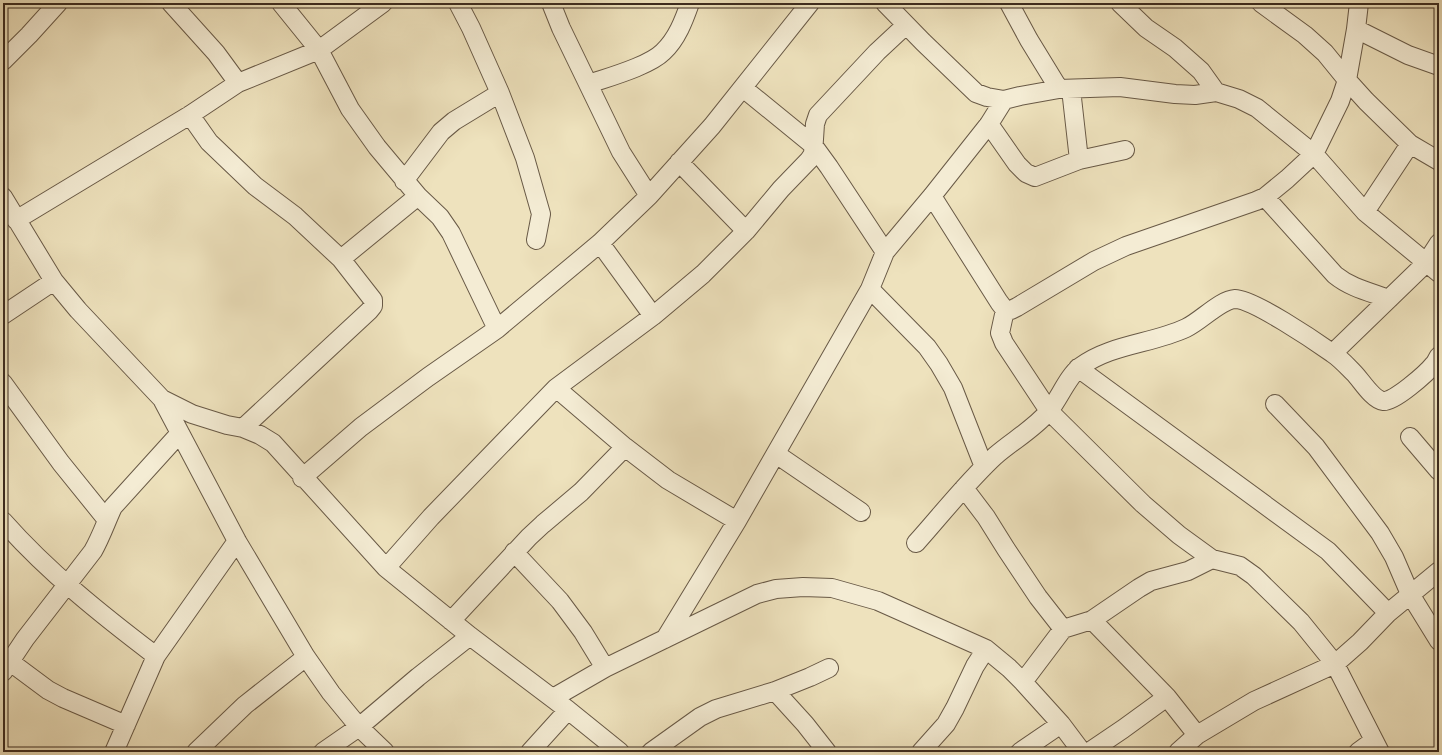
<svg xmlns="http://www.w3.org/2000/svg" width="1442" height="755" viewBox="0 0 1442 755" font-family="'IM FELL Double Pica',serif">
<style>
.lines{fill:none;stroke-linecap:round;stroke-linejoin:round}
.minor-casing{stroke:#685946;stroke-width:20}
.minor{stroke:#f4ecd4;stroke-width:18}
</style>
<rect width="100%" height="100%" fill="#eee2bd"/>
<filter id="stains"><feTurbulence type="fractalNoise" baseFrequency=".005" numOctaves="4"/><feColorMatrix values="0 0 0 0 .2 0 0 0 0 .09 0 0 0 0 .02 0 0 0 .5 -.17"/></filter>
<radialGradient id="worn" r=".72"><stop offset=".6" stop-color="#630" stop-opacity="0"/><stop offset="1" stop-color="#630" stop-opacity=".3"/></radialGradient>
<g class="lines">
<g class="minor-casing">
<path id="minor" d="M171,3L216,53L238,83
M281,3L319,50L350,109L377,147L418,196L440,217L451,233L497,329
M458,3L471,28L500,93L525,158L541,214L536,240
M551,3L561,28L621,152L649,196
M885,3L923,42L976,93L987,97L1004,100L1020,96L1059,89L1120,87L1175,94L1195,95L1216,92L1239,99L1257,108L1314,154L1365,212L1439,273
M1009,3L1029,40L1059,89
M1120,3L1146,28L1175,48L1201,71L1216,92
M1261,3L1305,35L1325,53L1347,80L1366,101L1410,144L1439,161
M1356,29L1408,55L1439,66
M3,61L29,35L58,3
M589,84C609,77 649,66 663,52C677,39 684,20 690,3
M743,88L813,145L829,167L885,252
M1071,89L1079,160
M190,115L209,142L255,186L295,216L341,259L373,300V306L369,311L243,428
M989,124L1017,164L1026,173L1035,177L1079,160L1125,150
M679,162L746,231
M404,181L441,132L454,121L500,93
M932,196L999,302L1005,310H1011L1017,307L1094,261L1126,246L1256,201L1265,197L1287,179L1314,154L1340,101L1347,80L1356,29L1359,3
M3,197L54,281L78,310L162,399L237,541L306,657L331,693L359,727L385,752
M1265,197L1335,275C1351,288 1370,292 1389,299
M1365,212L1410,144
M16,220L190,115L238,83L319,50L383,3
M600,243L653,316
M341,259L418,196
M870,289L927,347L939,364L953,388L984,467
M1005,310L1000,333L1004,343L1049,411L1143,504L1179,535L1212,559L1240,566L1254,576L1301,622L1335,664L1380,752
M3,315L54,281
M1333,353L1426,263L1439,243
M1078,368L1328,551L1388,613
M3,383L61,463L107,520
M556,388L625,447L668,480L737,521
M162,399L192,414L227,425L243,428L260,435L273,443L386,568L470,636L568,710L620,752
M1275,404L1316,447L1380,533L1394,557L1410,594L1439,641
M1410,437L1439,471
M776,454L861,512
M302,478L361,427L428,377L497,329L600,243L649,196L712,126L810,3
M964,488L986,517L1006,549L1038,597L1063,629L1092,620L1167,697L1197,735
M3,521C48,572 102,615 156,656
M916,543C942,514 966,483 995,456C1012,441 1034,429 1049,411C1059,399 1068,376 1080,367C1111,344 1152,344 1186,328C1201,321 1220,300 1235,299C1253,299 1315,341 1332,353C1340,358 1347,366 1354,373C1361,380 1372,399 1383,401C1393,403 1427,373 1434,364C1436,362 1437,359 1439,356
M514,552L560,601L583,632L605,668
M386,568L431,517L556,388L653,316L703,274L746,231L781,189L809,160L813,154L815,124L818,115L877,52L906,25
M1092,620L1139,588L1151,581L1188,571L1212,559
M451,621L529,537L543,524L581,492L625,447
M665,639L737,521L870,289L885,252L932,196L989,124L1004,100
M9,661L48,690L63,698L126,725
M3,672L25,639L93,551C101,537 106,522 113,507L180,433
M1023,682L1063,629
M775,691L805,724L827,752
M553,698L605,668L757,594L776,589L803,587L832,588L878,601L986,649L1009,668L1023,682L1061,724L1082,752
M114,752L156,656L237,541
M196,752L245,705L306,657
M323,752L359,727L418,677L470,636
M530,752L568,710
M651,752L700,717L716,709L775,691L810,677L829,668
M921,752L946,724L955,708L975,666L986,649
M1020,752L1061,724
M1089,752L1123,729L1167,697
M1178,752L1197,735L1254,701L1335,664L1360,642L1388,613L1439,571
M1358,752L1373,741"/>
</g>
<use href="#minor" class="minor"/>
</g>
<rect width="1442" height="755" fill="none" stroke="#eee2bd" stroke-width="16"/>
<rect x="4" y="4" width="1434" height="747" fill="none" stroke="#3c2b1f" stroke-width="2"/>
<rect x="8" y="8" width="1426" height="739" fill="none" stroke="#3c2b1f"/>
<rect width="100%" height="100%" filter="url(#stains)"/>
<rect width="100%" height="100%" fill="url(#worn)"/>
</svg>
